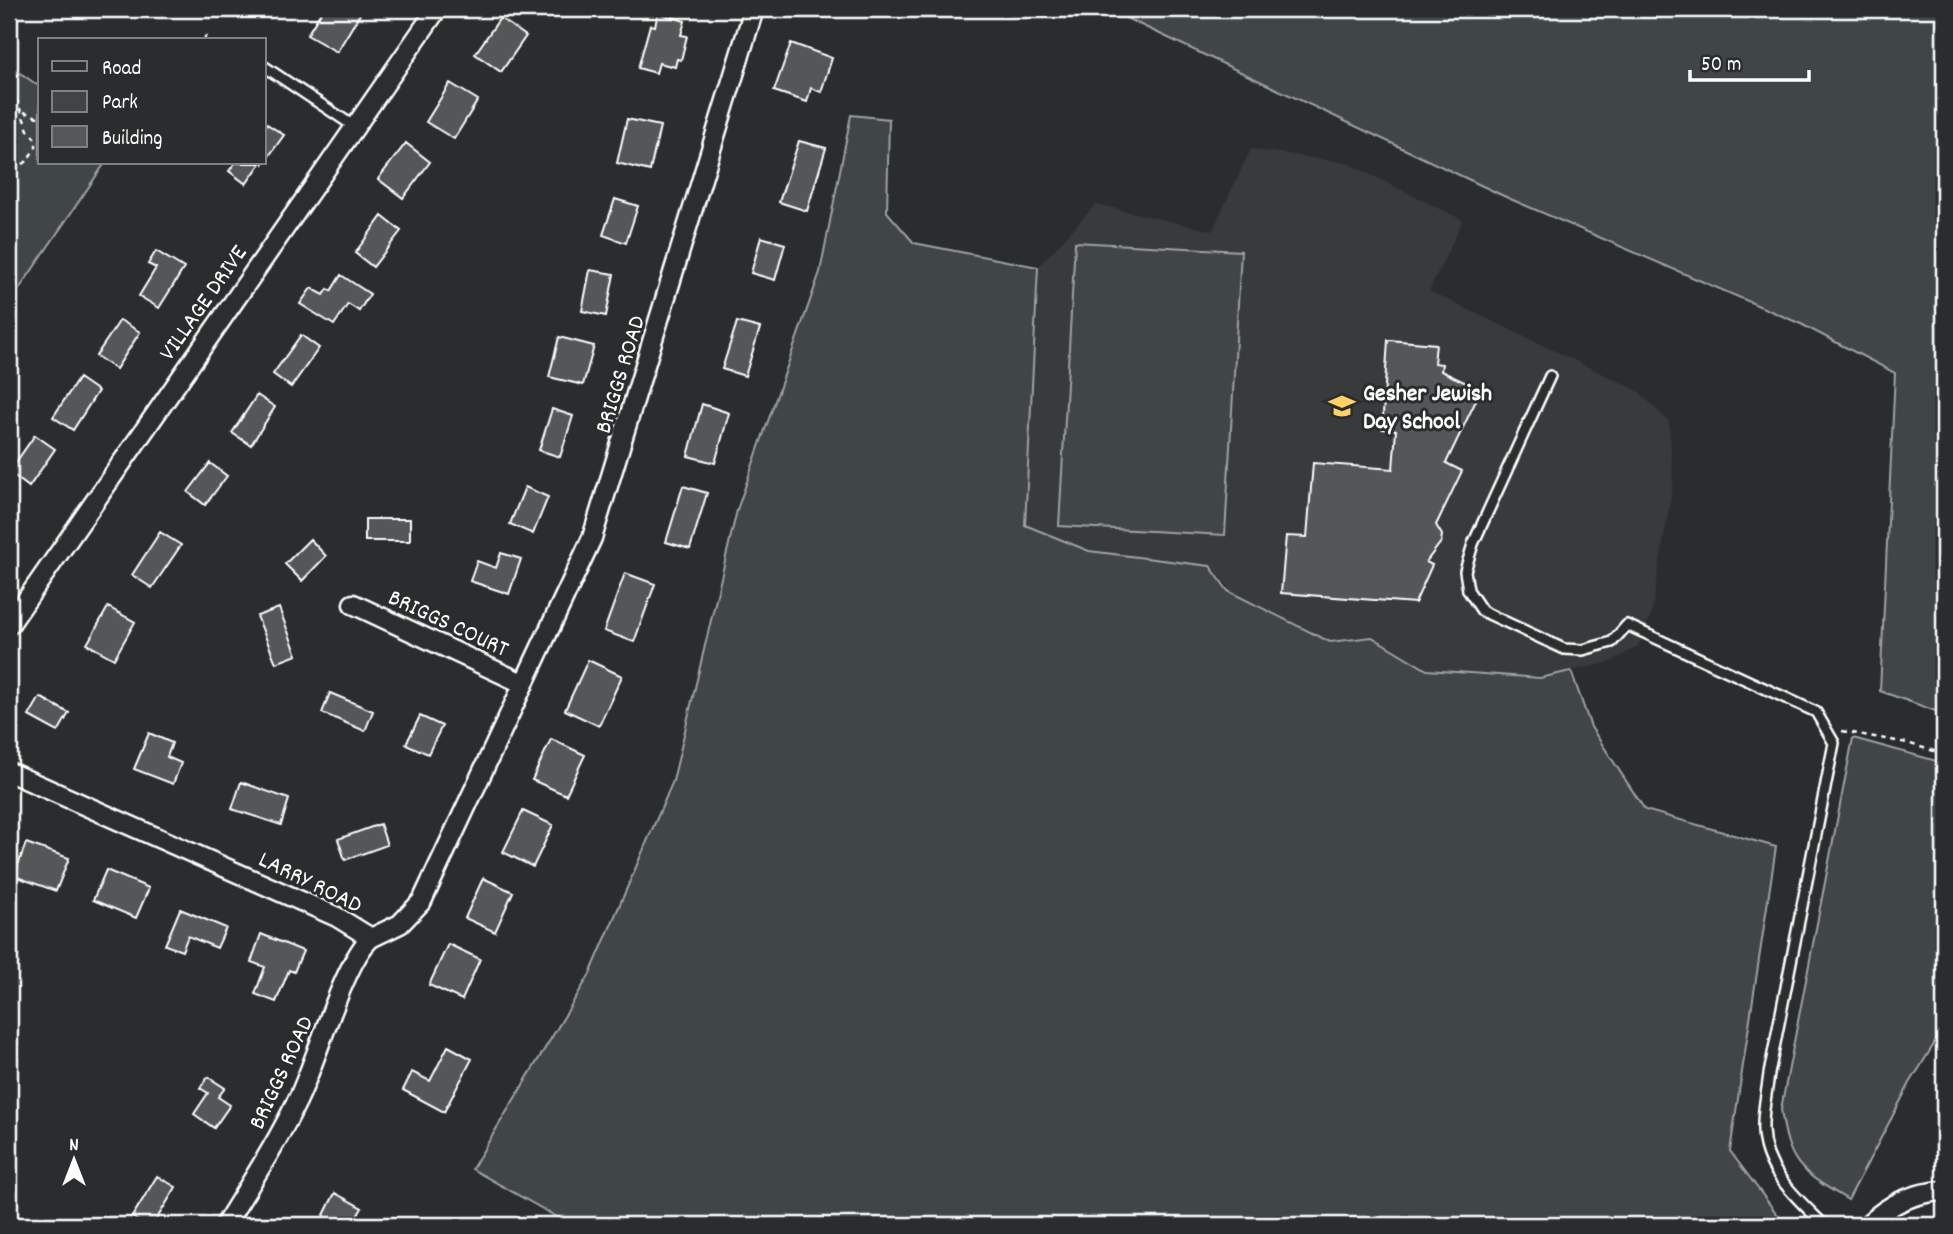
<svg xmlns="http://www.w3.org/2000/svg" width="1953" height="1234" viewBox="0 0 1953 1234" font-family="Dekko,sans-serif">
<style>
.built{fill:#373a3b}
.green{fill:#414445;stroke:#a0a2a2;stroke-width:2}
.building{fill:#555758;stroke:#fff;stroke-width:2}
.lines{fill:none;stroke-linecap:round;stroke-linejoin:round}
.lane-casing{stroke:#fff;stroke-width:14}
.street-casing{stroke:#fff;stroke-width:23}
.path{stroke:#fff;stroke-width:2.5;stroke-dasharray:5 5;stroke-linecap:butt}
.lane{stroke:#2a2d2e;stroke-width:9}
.street{stroke:#2a2d2e;stroke-width:18}
.labels{text-anchor:middle;stroke-width:6;stroke-linejoin:round;paint-order:stroke}
.street-label{font-size:24px;fill:#fff;stroke:#2a2d2e}
.poi-label{font-size:24px;font-weight:bold;fill:#fff;stroke:#2a2d2e;text-anchor:start}
</style>
<rect width="100%" height="100%" fill="#2a2d2e"/>
<filter id="ink" filterUnits="userSpaceOnUse"><feTurbulence type="fractalNoise" baseFrequency=".0143" numOctaves="2"/><feDisplacementMap in="SourceGraphic" scale="14" xChannelSelector="R" yChannelSelector="G"/><feConvolveMatrix kernelMatrix="1 2 1 2 8 2 1 2 1" color-interpolation-filters="sRGB"/></filter>
<g filter="url(#ink)">
<path class="built" d="M1251,149L1347,163L1463,220L1429,291L1637,390L1669,422L1673,484L1651,615L1638,646L1611,662L1540,678L1427,670L1372,637L1330,642L1227,591L1229,587L1209,566L1089,551L1025,525L1038,267L1096,204L1212,231Z"/>
<path class="green" d="M1107,9H1944V714L1880,691L1895,373L1801,324L1508,198Z
M9,65L40,87V163H105L9,304Z
M851,115L889,119L887,212L914,243L1038,267L1025,525L1089,551L1210,566L1228,591L1330,642L1372,637L1427,670L1540,678L1571,671L1591,727L1645,810L1776,847L1730,1151L1785,1225H571L472,1169L590,974L673,781L737,510L820,272Z
M1075,242L1241,251L1225,535L1059,526Z
M1853,738L1944,763V1028L1910,1083L1848,1200C1801,1171 1789,1167 1781,1109Z"/>
<path class="building" d="M323,9H352L360,14L337,52L307,35Z
M658,13L685,21L681,35L687,36L681,60L677,59L675,67L659,63L656,73L638,68L650,25L655,26Z
M500,18L526,36L501,72L475,54Z
M791,43L832,58L821,92L811,88L807,102L774,91Z
M450,83L478,100L454,139L426,122Z
M627,119L660,126L650,171L617,163Z
M264,122L284,135L264,163Z
M799,141L826,148L807,211L779,202Z
M406,143L430,162L403,198L378,179Z
M235,163H261L246,184L229,171Z
M615,199L638,206L626,243L603,235Z
M382,216L401,231L373,267L355,253Z
M761,237L785,244L775,280L751,273Z
M156,251L184,268L159,308L139,296L156,268L148,264Z
M590,270L614,274L606,316L582,311Z
M341,275L370,294L359,311L348,304L334,325L300,304L311,288L324,295L328,289L331,291Z
M120,320L140,332L116,369L96,356Z
M737,322L760,328L745,376L722,369Z
M301,335L319,348L291,387L273,374Z
M559,337L594,346L583,385L549,377Z
M1388,340L1436,344L1434,363L1442,364L1441,371L1481,390L1446,463L1462,471L1436,525L1442,535L1441,542L1426,562L1432,565L1415,603L1281,593L1286,536L1307,537L1313,463L1393,469L1396,430L1382,429Z
M79,378L98,391L73,430L53,417Z
M257,395L275,407L251,445L232,433Z
M702,404L729,413L715,463L688,456Z
M552,409L573,416L560,457L539,450Z
M35,435L55,449L29,487L9,472Z
M210,463L227,476L205,505L188,492Z
M683,486L707,493L690,549L666,542Z
M525,487L548,497L533,534L510,524Z
M365,519H410V541H365Z
M160,532L181,545L152,588L132,575Z
M310,539L326,556L302,581L285,564Z
M501,553L521,559L509,594L470,581L477,561L496,568Z
M625,573L655,584L634,642L604,631Z
M108,607L135,622L114,659L87,644Z
M279,608L297,655L276,663L257,616Z
M588,660L622,676L599,726L565,710Z
M330,693L373,711L365,731L322,713Z
M40,697L69,713L58,732L29,716Z
M420,716L442,726L428,754L406,744Z
M149,733L172,743L167,757L181,763L173,784L134,769Z
M551,739L585,755L566,795L532,780Z
M241,782L289,799L281,825L232,809Z
M523,811L553,825L533,867L503,852Z
M380,824L387,845L345,860L338,839Z
M26,843L69,858L56,891L14,876Z
M106,870L149,888L136,918L93,900Z
M483,878L513,892L495,932L465,918Z
M180,909L226,928L217,948L188,936L182,951L165,945Z
M261,934L303,951L294,972L289,970L276,1002L255,994L265,967L251,962Z
M448,944L480,959L462,1000L429,985Z
M448,1046L472,1059L444,1112L403,1090L412,1072L430,1081Z
M208,1077L225,1088L218,1097L230,1105L214,1128L194,1114L208,1093L200,1088Z
M157,1176L176,1187L153,1225H145L132,1217Z
M335,1193L362,1208L352,1225H319Z"/>
<g class="lines">
<g class="lane-casing">
<path id="lane" d="M265,67L355,127
M1550,376L1473,544L1465,571L1468,590L1482,611L1564,649L1583,650L1612,642L1627,625L1816,712L1834,743L1769,1074C1767,1092 1762,1112 1763,1130C1764,1171 1797,1198 1824,1225"/>
</g>
<g class="street-casing">
<path id="street" d="M353,604L524,684
M9,625L437,9
M9,772L337,917L371,938L400,924L422,901L592,538L754,9
M225,1225C250,1184 277,1143 298,1099C316,1062 345,959 371,938
M1867,1225C1889,1204 1913,1192 1944,1191"/>
</g>
<path class="path" d="M204,40L206,35
M9,80L28,130L36,140V147L26,162L9,174
M24,112L40,118
M1842,731L1907,743L1944,754"/>
<use href="#lane" class="lane"/>
<use href="#street" class="street"/>
</g>
</g>
<defs>
<g id="school-bare" transform="scale(2.1)"><path d="M0-5L7-2L0 1L-7-2ZM-4 1L0 2.5L4 1V4Q0 6-4 4Z" fill="#ffd166" stroke="#2a2d2e" stroke-width="2.5" paint-order="stroke"/></g>
</defs>
<g fill-rule="evenodd">
<use href="#school-bare" x="1342" y="406"/>
</g>
<g class="labels">
<g class="street-label">
<text transform="translate(202 302) rotate(-55)" y="8">VILLAGE DRIVE</text>
<text transform="translate(619 374) rotate(-73)" y="8">BRIGGS ROAD</text>
<text transform="translate(449 622) rotate(25)" y="8">BRIGGS COURT</text>
<text transform="translate(311 881) rotate(26)" y="8">LARRY ROAD</text>
<text transform="translate(280 1072) rotate(-65)" y="8">BRIGGS ROAD</text>
</g>
<g class="poi-label">
<text x="1363" y="400">Gesher Jewish<tspan x="1363" dy="28">Day School</tspan></text>
</g>
</g>
<rect width="1953" height="1234" fill="none" stroke="#2a2d2e" stroke-width="35"/>
<rect x="18" y="18" width="1918" height="1199" fill="none" stroke="#fff" stroke-width="2.5" filter="url(#ink)"/>
<rect x="38" y="38" width="228" height="126" fill="#2a2d2e" stroke="#7f8182" stroke-width="2"/>
<rect x="52" y="61" width="35" height="10" fill="#2a2d2e" stroke="#7f8182" stroke-width="2"/>
<text x="102" y="74" font-size="21" fill="#ffffff">Road</text>
<rect x="52" y="91" width="35" height="21" fill="#414445" stroke="#7f8182" stroke-width="2"/>
<text x="102" y="108" font-size="21" fill="#ffffff">Park</text>
<rect x="52" y="126" width="35" height="21" fill="#555758" stroke="#7f8182" stroke-width="2"/>
<text x="102" y="144" font-size="21" fill="#ffffff">Building</text>
<g transform="translate(74 1160)" stroke="#2a2d2e" stroke-width="5" paint-order="stroke">
<path d="M0-5L12 26L0 18L-12 26Z" fill="#ffffff"/>
<text y="-10" font-size="19" font-weight="bold" text-anchor="middle" fill="#ffffff">N</text>
</g>
<path d="M1690 70v10h119v-10" fill="none" stroke="#ffffff" stroke-width="3.5"/>
<text x="1701" y="70" font-size="21" fill="#ffffff" stroke="#2a2d2e" stroke-width="5" paint-order="stroke">50 m</text>
</svg>
